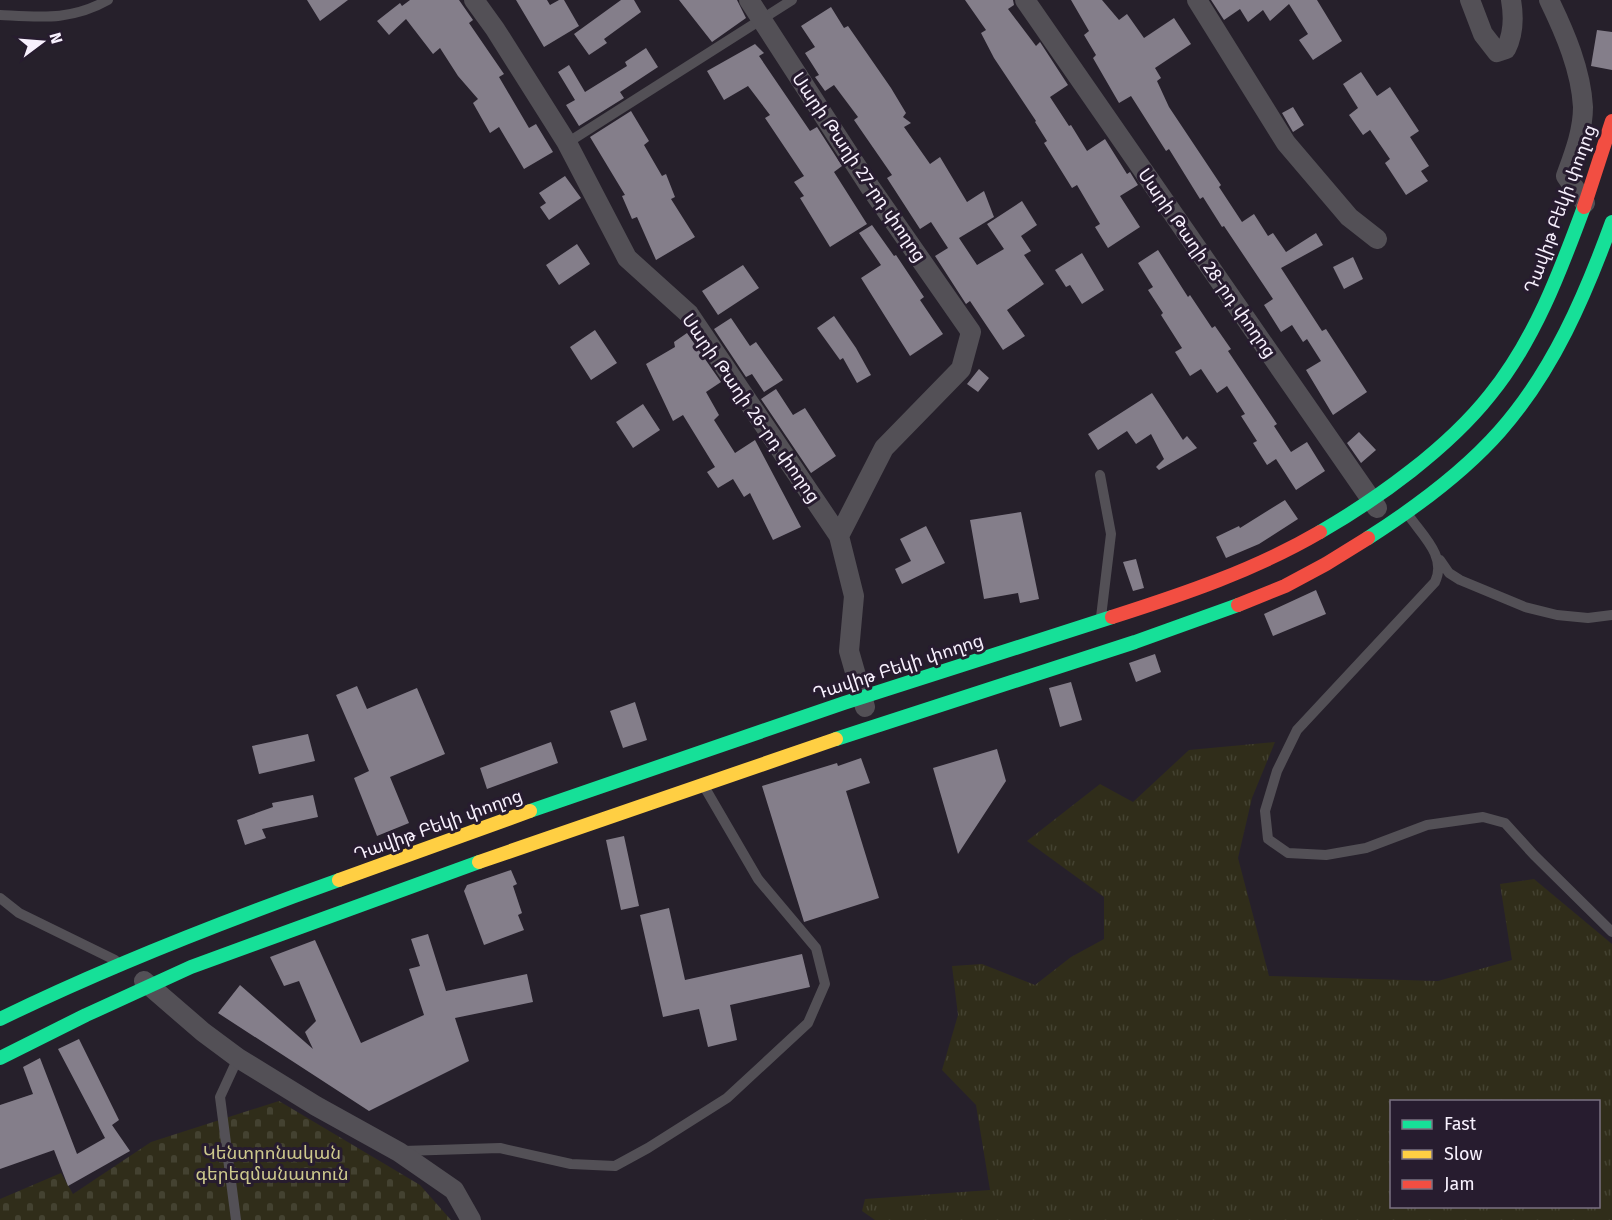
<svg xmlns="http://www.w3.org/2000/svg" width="1612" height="1220" viewBox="0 0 1612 1220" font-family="'Fira Sans','Noto Sans Armenian',sans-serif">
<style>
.grass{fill:url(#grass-tufts);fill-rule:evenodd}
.cemetery{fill:url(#cemetery-stones)}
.building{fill:#847e8a}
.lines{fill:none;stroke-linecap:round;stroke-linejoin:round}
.lane{stroke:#535056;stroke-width:10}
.street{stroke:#535056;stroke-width:20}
.fast{stroke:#16e098;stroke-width:14}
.slow{stroke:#ffcf43;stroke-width:14}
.jam{stroke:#f24e42;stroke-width:14}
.labels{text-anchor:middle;stroke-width:6;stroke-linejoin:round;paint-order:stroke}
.street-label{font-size:18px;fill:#f8f1fe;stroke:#271c2f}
.park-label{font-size:18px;fill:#cec98d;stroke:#271c2f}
</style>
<defs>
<pattern id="grass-tufts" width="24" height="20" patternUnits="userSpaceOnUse" patternTransform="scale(1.5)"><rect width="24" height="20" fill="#302d1a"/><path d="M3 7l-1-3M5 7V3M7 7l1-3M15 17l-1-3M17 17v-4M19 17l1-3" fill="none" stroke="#444231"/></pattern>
<pattern id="cemetery-stones" width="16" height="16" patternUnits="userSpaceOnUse" patternTransform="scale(1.5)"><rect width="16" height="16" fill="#302d1a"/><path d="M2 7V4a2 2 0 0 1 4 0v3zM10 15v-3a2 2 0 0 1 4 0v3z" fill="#444231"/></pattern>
</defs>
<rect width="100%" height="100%" fill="#26202b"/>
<path class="grass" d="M1275,742L1252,798L1238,858L1269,976L1438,981L1512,960L1500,884L1534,879L1612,944V1220H875L862,1211L865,1199L990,1190L976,1105L942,1070L958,1015L952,966L982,964L1035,985L1071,957L1104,939V897L1027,841L1100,784L1133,802L1189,750ZM1392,1102H1598V1206H1392Z"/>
<path class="cemetery" d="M279,1101L420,1185L451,1220H0V1199L61,1173L73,1194L151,1142Z"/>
<path class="building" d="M307,0H348L320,21Z
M410,0H459L473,20L469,23L504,74L499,77L529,128L536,124L553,152L524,169L499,127L490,133L473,103L478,99L458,76L440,48L433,54L406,19L389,35L377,21L400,3L402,6Z
M516,0H547L550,5L559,0H564L579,26L544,47Z
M621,0H634L641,12L604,39L607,43L589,55L574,34Z
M679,0H737L746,18L712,42Z
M965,0H1013L1014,5L1008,9L1036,46L1040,42L1068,85L1050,97L1069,126L1071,125L1087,151L1105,139L1127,174L1130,172L1138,185L1120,196L1140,227L1108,248L1095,227L1100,224L1077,185L1072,188L1044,143L1047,141L1035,122L1036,121L994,58L981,33L986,30Z
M1071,0H1102L1119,20L1127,14L1144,38L1174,18L1191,44L1155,68L1161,78L1157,81L1169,107L1221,185L1219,187L1242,222L1254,214L1268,236L1273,233L1286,252L1316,233L1323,245L1281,268L1322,331L1326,329L1367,392L1333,415L1306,370L1321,361L1307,339L1303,342L1292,325L1281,332L1264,305L1273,299L1224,226L1222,227L1203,197L1200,199L1169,149L1166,151L1131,96L1119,103L1093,58L1096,55L1084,35L1089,31Z
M1211,0H1317L1342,41L1313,60L1299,40L1308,34L1289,4L1270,21L1263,10L1248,22L1240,9L1224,20Z
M831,7L844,28L848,26L891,88L906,113L903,117L911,123L904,127L930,164L940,157L967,202L984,191L994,217L959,238L977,265L1004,249L987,224L1022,201L1037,225L1021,236L1031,251L1024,255L1044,284L1007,310L1025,336L1003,350L970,301L966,304L935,256L948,248L931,222L920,229L887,178L892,175L854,120L858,117L834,85L825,91L815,77L819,75L805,53L815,47L801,26Z
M1597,30L1612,32V70L1591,66Z
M755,44L764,53L759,56L810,131L817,127L842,166L834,172L867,224L830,247L800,198L804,196L794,182L804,176L765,118L770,115L748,86L724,100L707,71Z
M646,48L658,67L620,92L624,98L579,126L566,105L575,100L558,72L569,65L585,92L627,66L625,62Z
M1361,72L1377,96L1390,87L1419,131L1410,137L1429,166L1421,171L1428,181L1406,195L1385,163L1390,159L1370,130L1363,135L1349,115L1358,108L1343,84Z
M1293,107L1304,125L1293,132L1282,113Z
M631,111L649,141L644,145L662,176L666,174L675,197L671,199L695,237L656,260L637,217L632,219L622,196L625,195L590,137Z
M565,176L581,198L549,220L540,207L546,203L539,193Z
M872,225L894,256L896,255L924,297L920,300L943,334L910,356L861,278L881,265L859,233Z
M577,244L590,264L559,285L546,265Z
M1158,250L1188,297L1190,295L1212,328L1215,326L1231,349L1228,351L1277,424L1274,426L1291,452L1307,442L1325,471L1296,490L1276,459L1267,465L1253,443L1257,441L1241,416L1245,414L1227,386L1217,393L1201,369L1190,376L1175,352L1182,348L1161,315L1163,313L1148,290L1153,287L1138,263Z
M1082,253L1104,290L1082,304L1070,285L1066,287L1055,270Z
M1353,257L1363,279L1344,289L1333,267Z
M743,265L759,288L718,315L702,291Z
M834,316L856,348L871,375L857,383L843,358L840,360L817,328Z
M731,318L750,346L756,342L783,380L764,392L752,374L746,377L714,329Z
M595,330L617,363L591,380L570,347Z
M687,333L721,382L706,392L719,415L714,420L735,453L755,440L801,527L773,540L750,493L744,497L733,479L718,488L707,472L715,467L683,415L673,421L646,364L675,347L674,342Z
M979,369L989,378L978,392L967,384Z
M776,389L793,415L805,408L836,456L811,473L761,399Z
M1152,393L1183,440L1187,436L1197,448L1159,470L1156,467L1164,459L1151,434L1136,444L1127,431L1098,450L1088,434Z
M643,404L660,430L633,448L616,422Z
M1359,432L1376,450L1361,463L1347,443Z
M1285,500L1298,519L1259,544L1226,558L1216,537L1239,526L1240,528Z
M1021,512L1039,599L1020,603L1018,593L984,599L970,520Z
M926,526L945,563L902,584L895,569L911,561L900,539Z
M1136,559L1144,588L1133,591L1123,562Z
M1316,590L1326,614L1273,636L1264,614Z
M1155,654L1161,672L1136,682L1129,663Z
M1071,682L1082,720L1060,727L1049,688Z
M357,686L367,709L417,688L445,754L390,777L409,823L377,836L354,778L369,771L336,695Z
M635,702L647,740L623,748L610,711Z
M308,734L315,761L259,774L252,746Z
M551,742L558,763L487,789L480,768Z
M997,749L1006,781L958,854L933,768Z
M861,758L870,783L846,791L879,898L804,922L762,786L837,763L838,766Z
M313,795L318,817L262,829L266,838L245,845L237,820L273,807L272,803Z
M624,836L639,906L621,910L606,840Z
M511,870L517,884L513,886L522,913L518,915L524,930L484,945L464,891L467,885Z
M669,908L685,980L802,954L810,987L730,1005L737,1040L708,1047L699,1009L663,1017L640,915Z
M428,934L446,991L527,974L533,1002L455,1018L469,1061L369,1111L218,1013L240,985L313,1049L305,1032L316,1021L299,981L284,986L270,957L315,940L361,1043L424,1015L409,969L420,966L411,939Z
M79,1039L119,1120L112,1125L130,1151L68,1186L54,1150L0,1169V1105L33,1094L23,1067L40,1058L77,1154L105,1138L58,1049Z"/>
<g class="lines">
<path class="lane" d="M0,15C40,17 71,21 108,0
M567,143L792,0
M1100,475L1111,534L1101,617
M1409,516C1423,536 1447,557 1435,582L1297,730L1277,771L1265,811L1268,839L1288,853L1326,855L1366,848L1427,825L1483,817L1505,823L1534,855L1612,932
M1440,560L1449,573L1460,580L1525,607L1557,615L1588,618L1612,615
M0,898L19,913L115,960
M403,1151L500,1148L571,1164L615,1166L648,1148L727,1098L808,1023L825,984L816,948L758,879L705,788
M236,1220L220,1097L238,1058"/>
<path class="street" d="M474,0L495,29L567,143L627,258L689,314L839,536L854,596L849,651L865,707
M749,0L870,187L971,332L961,369L884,448L839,536
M1025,0L1377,508
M1197,0L1286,143L1349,217L1377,239
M1470,0L1483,34L1497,52L1506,49C1514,33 1514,17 1511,0
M1549,0C1565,33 1581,70 1583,107C1583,131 1574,154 1566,176L1585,203
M144,981L203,1032L238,1058L316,1106L399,1152L454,1190L471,1220"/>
<path class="fast" d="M1320,532C1379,498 1448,448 1490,395C1534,341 1560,272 1584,207
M1368,538C1415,508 1463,473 1500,431C1553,371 1585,296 1612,222
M836,739L1135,642L1238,605
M530,811L844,703L1112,617
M0,1019C110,965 224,921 339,880
M0,1058L86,1015L191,967L479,862"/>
<path class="slow" d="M479,862L836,739
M339,880L530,811"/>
<path class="jam" d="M1584,207L1612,121
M1238,605L1285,586L1326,564L1368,538
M1112,617C1184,594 1255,570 1320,532"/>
</g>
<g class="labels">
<g class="street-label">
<text transform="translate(859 167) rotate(56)" y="6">Սարի Թաղի 27-րդ փողոց</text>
<text transform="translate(1560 209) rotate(-70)" y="6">Դավիթ Բեկի փողոց</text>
<text transform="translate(1207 263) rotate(55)" y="6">Սարի Թաղի 28-րդ փողոց</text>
<text transform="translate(751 408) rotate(55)" y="6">Սարի Թաղի 26-րդ փողոց</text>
<text transform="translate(898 667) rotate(-18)" y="6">Դավիթ Բեկի փողոց</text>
<text transform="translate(438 825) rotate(-20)" y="6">Դավիթ Բեկի փողոց</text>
</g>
<g class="park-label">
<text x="272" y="1159">Կենտրոնական<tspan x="272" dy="21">գերեզմանատուն</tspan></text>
</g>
</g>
<rect x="1390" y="1100" width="210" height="108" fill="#271c2f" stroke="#7b7182" stroke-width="1.5"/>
<rect x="1402" y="1120" width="30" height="9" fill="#16e098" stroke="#7b7182" stroke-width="1.5"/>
<text x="1444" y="1130" font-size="18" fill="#f8f1fe">Fast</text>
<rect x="1402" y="1150" width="30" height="9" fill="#ffcf43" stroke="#7b7182" stroke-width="1.5"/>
<text x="1444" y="1160" font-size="18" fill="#f8f1fe">Slow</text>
<rect x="1402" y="1180" width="30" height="9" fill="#f24e42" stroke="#7b7182" stroke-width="1.5"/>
<text x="1444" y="1190" font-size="18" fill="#f8f1fe">Jam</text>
<g transform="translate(42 42) rotate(74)" stroke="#271c2f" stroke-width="4.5" paint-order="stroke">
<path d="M0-4.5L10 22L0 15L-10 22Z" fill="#f8f1fe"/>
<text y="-9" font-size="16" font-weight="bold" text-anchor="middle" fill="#f8f1fe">N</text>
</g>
</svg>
